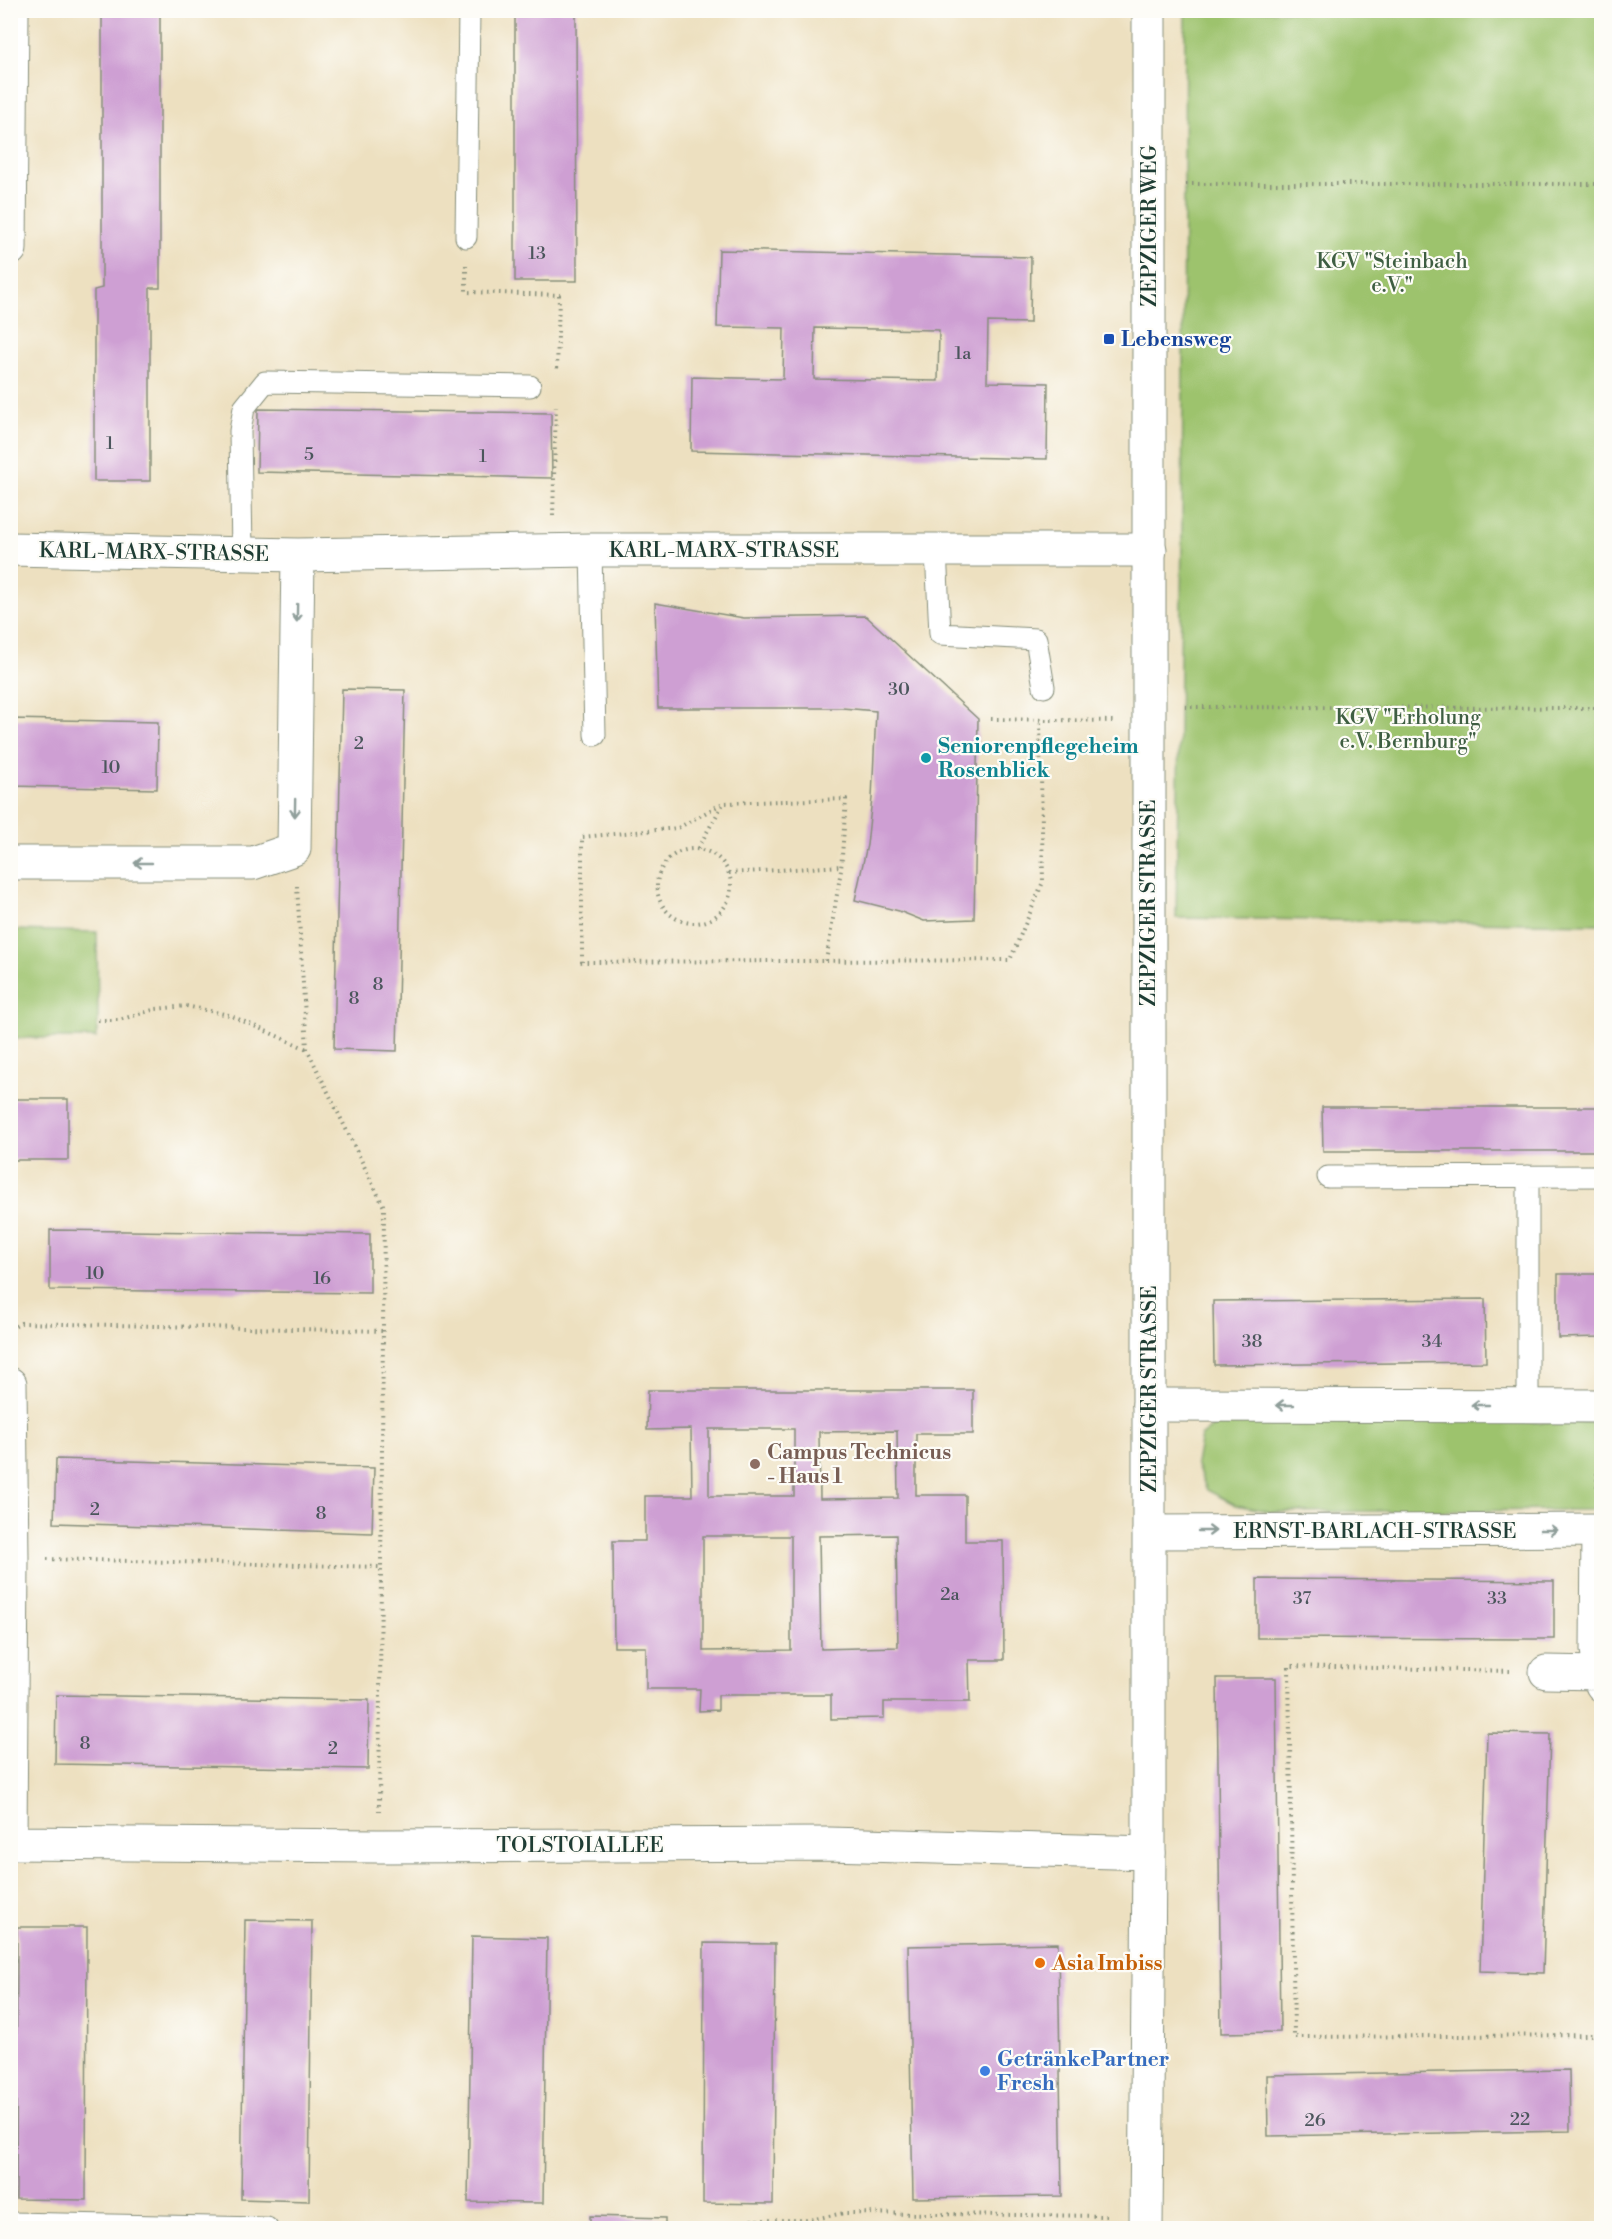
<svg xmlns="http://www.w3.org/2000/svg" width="1612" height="2239" viewBox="0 0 1612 2239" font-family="'Libre Bodoni',serif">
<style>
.green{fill:#9dc36d;stroke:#5e8050;stroke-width:1.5}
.building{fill:#ce9fd3;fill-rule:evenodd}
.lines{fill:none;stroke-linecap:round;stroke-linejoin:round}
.service-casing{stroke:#868e7a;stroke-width:23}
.minor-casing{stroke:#868e7a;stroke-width:35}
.tertiary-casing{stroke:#868e7a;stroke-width:35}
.path{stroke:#868e7a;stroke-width:4;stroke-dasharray:1.5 4.5;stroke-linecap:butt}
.service{stroke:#fff;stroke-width:21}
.minor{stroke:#fff;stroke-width:33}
.tertiary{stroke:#fff;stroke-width:33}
.oneway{stroke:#8f9e9a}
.transit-dot{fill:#1a4fb4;stroke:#fdfcf7;stroke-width:2}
.culture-dot{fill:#0f9aa8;stroke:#fdfcf7;stroke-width:2}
.education-dot{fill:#8d6e63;stroke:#fdfcf7;stroke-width:2}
.food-dot{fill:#e8710a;stroke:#fdfcf7;stroke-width:2}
.shop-dot{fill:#3f7fe0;stroke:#fdfcf7;stroke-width:2}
.labels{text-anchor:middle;stroke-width:4.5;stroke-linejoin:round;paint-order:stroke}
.number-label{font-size:18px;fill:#4b565c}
.street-label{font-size:21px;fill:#1f3d34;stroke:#fdfcf7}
.park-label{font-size:21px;fill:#3e5e42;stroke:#fdfcf7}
.transit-label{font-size:21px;font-weight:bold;fill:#164399;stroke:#fdfcf7;text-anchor:start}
.culture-label{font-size:21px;font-weight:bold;fill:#0d838f;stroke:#fdfcf7;text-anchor:start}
.education-label{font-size:21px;font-weight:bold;fill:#785e54;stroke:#fdfcf7;text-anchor:start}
.food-label{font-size:21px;font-weight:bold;fill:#c56008;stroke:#fdfcf7;text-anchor:start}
.shop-label{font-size:21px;font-weight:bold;fill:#366cbe;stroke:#fdfcf7;text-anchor:start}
</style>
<rect width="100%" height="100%" fill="#fdfcf7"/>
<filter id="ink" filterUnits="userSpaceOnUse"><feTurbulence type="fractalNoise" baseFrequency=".0167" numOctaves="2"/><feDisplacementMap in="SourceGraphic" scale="12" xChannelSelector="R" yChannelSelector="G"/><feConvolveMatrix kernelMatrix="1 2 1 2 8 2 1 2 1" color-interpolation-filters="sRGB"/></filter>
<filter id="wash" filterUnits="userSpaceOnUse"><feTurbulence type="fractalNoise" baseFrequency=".008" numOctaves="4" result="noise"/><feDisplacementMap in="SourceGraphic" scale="24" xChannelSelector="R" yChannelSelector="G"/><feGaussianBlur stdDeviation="1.35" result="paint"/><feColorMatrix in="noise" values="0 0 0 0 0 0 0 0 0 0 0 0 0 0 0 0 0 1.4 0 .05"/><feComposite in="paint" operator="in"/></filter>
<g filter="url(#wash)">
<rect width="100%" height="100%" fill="#ede0c0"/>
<path class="green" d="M1185,11H1601V924L1176,918L1182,537Z
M11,930L97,932L98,1020L96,1038H11Z
M1221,1421L1601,1422V1510L1272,1512L1236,1505L1207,1490L1196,1464L1201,1436Z"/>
<g id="blocks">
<path class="building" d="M102,10H160V288H150V481H94V290L102,288Z
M515,10H576L577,281H515Z
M719,250L1031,257L1030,323L988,322L987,382L1048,383L1047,459L691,451L692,377L783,379L784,328L717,327ZM815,328L939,330L938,381L814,379Z
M258,409L551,413L552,478L257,472Z
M655,603L744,618L866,616L978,719L974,919L924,921L899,911L855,900L867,845L872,798L876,711L842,708H658Z
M342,689L405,690L397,1051L334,1049Z
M10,719L158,722L157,789L10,786Z
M10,1099H68V1160H10Z
M1322,1107H1602V1151H1323Z
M50,1230L370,1234V1293L50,1290Z
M1558,1274H1602V1337L1558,1338Z
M1485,1299L1486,1362L1214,1365L1213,1301Z
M648,1390H973V1434H916V1495H965V1541H1003L1004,1660H969L970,1702H884V1718L831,1719V1695H718V1710L699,1711L700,1689H646V1647H614L613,1541H645V1496H692L691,1429L647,1430ZM709,1429H794V1496H709ZM897,1431L898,1498L820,1499L819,1432ZM896,1535L898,1647L821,1649L819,1536ZM703,1536H791V1650L703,1651Z
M56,1459L374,1468L372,1533L54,1523Z
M1257,1579L1554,1581V1639L1257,1638Z
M1217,1678H1276L1280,2032L1221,2033Z
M56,1695L369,1700L368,1769L55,1764Z
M1487,1733L1550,1734L1543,1973L1480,1971Z
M245,1920L312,1921L309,2201L241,2199Z
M17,1927H87L86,2200L16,2199Z
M472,1936L547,1938L543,2203L468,2202Z
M704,1943L775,1944L773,2204L703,2203Z
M1058,1943L1062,2196L913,2198L908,1946Z
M1569,2070L1570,2131L1268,2136L1267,2075Z
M590,2216L665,2218V2228H590Z"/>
</g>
</g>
<g filter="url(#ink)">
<use href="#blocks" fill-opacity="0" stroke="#868e7a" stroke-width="1.5"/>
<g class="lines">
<g class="service-casing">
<path id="service" d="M466,237L469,10
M591,550L595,735
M936,550L940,634L1036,639L1044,687
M242,553L240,431L244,408L265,382L530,386
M1528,1176V1405
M1328,1177L1602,1176
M10,2223L267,2228"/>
</g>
<g class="minor-casing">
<path id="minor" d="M10,249L12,10
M10,549L298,555L591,550H1150
M10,863H253L294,849L298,555
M10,1384L12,1559L10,1842
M1149,1405L1602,1406
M1598,1530L1597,1649L1602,1685
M1149,1532L1602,1530
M1546,1672L1599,1673
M10,1843L379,1846L829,1844L1149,1853"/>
</g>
<g class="tertiary-casing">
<path id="tertiary" d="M1146,2228L1149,1853V10"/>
</g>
<path class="path" d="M1186,184H1602
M466,265V292L559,295L557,372
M553,516L556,404
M1185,707L1602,708
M991,719L1114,721
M698,848L723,804
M657 886a37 37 0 1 1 74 0a37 37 0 1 1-74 0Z
M729,873L841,866
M297,886L307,1049L384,1207L379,1811
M826,961L841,870L846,799L723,803L678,828L582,837V962C725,961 867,961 1010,960L1043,882L1040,721
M98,1020H119L156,1009L186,1006L229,1015L307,1049
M10,1329L21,1323L384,1331
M1597,1443V1495
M47,1559L382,1567
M1510,1671L1289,1666L1294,2037L1602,2035
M735,2228L752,2220H809L844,2213L1109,2216"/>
<use href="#service" class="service"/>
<use href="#minor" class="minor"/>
<use href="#tertiary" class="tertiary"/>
</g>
<defs><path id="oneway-shaft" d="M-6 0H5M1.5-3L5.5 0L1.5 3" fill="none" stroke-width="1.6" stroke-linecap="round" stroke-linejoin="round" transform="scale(1.5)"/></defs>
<g class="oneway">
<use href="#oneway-shaft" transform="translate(297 613) rotate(91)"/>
<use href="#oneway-shaft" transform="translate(295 808) rotate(91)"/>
<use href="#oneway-shaft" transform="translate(143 863) rotate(-180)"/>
<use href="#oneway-shaft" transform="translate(1285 1405) rotate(180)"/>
<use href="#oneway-shaft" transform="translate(1480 1405) rotate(180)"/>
<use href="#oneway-shaft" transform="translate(1549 1530)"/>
<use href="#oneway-shaft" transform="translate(1207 1531)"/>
</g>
</g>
<rect class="transit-dot" x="1103" y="333" width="12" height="12" rx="3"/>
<circle class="culture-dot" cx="926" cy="758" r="6"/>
<circle class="education-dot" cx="755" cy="1464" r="6"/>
<circle class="food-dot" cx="1040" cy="1963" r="6"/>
<circle class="shop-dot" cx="985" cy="2071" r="6"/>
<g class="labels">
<g class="number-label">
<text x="537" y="259">13</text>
<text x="963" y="359">1a</text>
<text x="110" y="449">1</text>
<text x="309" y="460">5</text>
<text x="483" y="462">1</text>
<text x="899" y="695">30</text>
<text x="359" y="749">2</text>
<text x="111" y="773">10</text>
<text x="378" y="990">8</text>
<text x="354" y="1004">8</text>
<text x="95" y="1279">10</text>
<text x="322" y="1284">16</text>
<text x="1252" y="1347">38</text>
<text x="1432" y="1347">34</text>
<text x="95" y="1515">2</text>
<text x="321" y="1519">8</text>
<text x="950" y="1600">2a</text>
<text x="1302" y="1604">37</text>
<text x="1497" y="1604">33</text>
<text x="85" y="1749">8</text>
<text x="333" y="1754">2</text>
<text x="1520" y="2125">22</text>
<text x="1315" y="2126">26</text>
</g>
<g class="street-label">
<text transform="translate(1149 226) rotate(-90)" y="7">ZEPZIGER WEG</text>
<text x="724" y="557">KARL-MARX-STRASSE</text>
<text transform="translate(154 552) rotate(1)" y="7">KARL-MARX-STRASSE</text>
<text transform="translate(1148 903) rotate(-90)" y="7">ZEPZIGER STRASSE</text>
<text transform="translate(1149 1389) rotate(-90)" y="7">ZEPZIGER STRASSE</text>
<text x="1375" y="1538">ERNST-BARLACH-STRASSE</text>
<text x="580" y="1852">TOLSTOIALLEE</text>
</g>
<g class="park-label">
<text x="1392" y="268">KGV "Steinbach<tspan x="1392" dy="24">e.V."</tspan></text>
<text x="1408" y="724">KGV "Erholung<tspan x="1408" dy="24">e.V. Bernburg"</tspan></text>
</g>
<g class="transit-label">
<text x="1121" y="346">Lebensweg</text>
</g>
<g class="culture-label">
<text x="938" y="753">Seniorenpflegeheim<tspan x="938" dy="24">Rosenblick</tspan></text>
</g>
<g class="education-label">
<text x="767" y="1459">Campus Technicus<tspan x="767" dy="24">- Haus 1</tspan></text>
</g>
<g class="food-label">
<text x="1052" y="1970">Asia Imbiss</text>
</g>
<g class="shop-label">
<text x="997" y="2066">GetränkePartner<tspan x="997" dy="24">Fresh</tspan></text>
</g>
</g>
<rect width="1612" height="2239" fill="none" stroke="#fdfcf7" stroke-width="36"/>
</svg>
